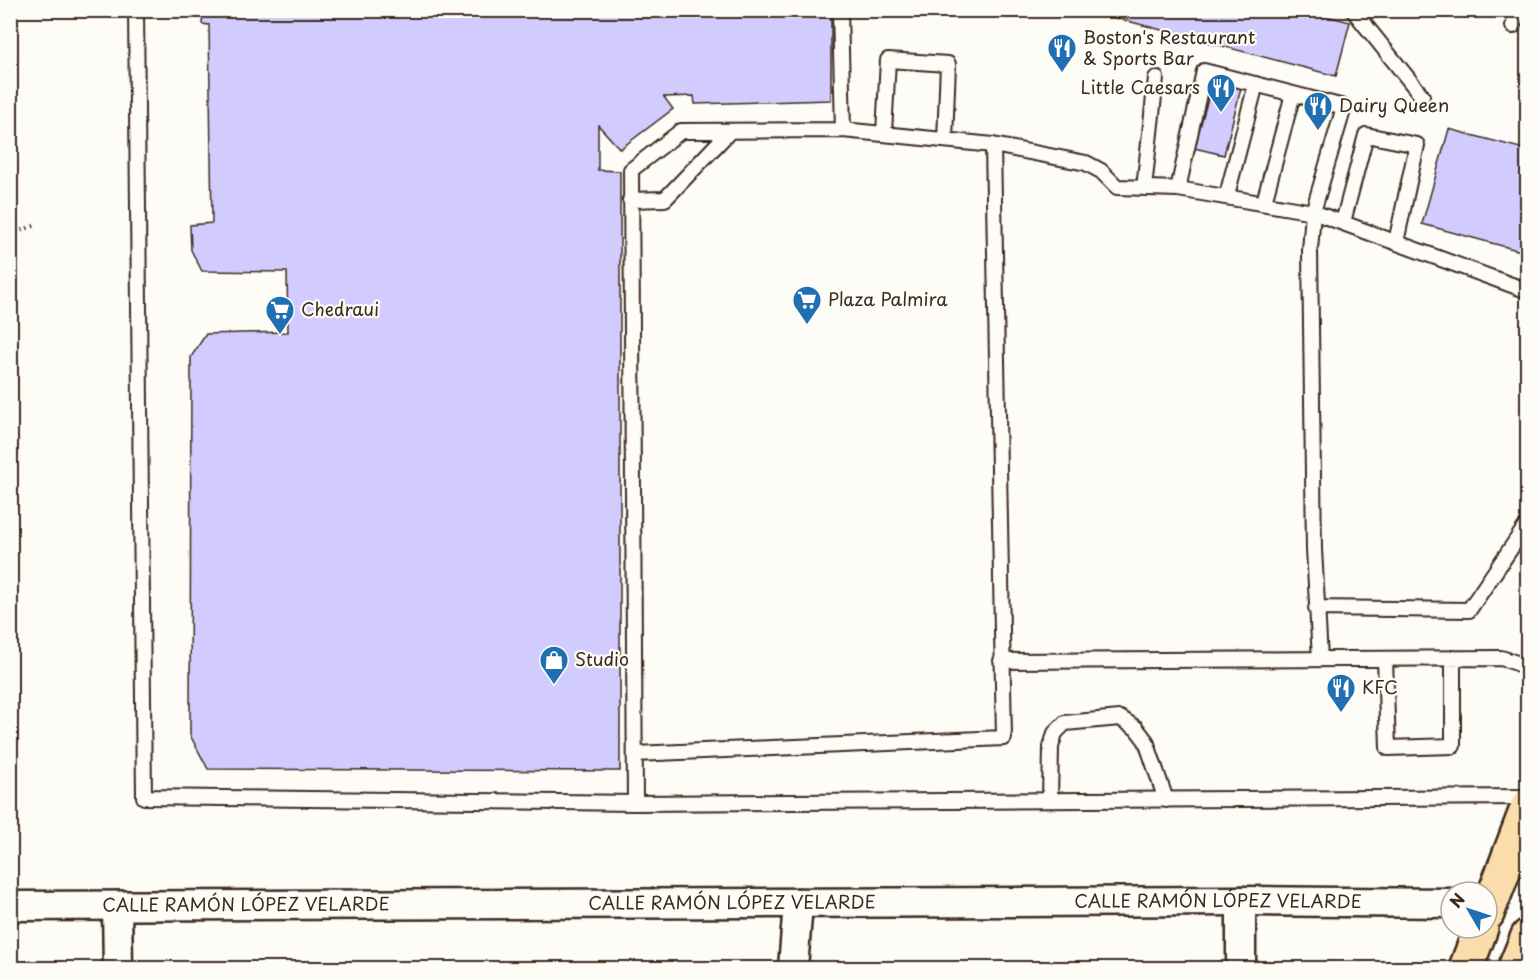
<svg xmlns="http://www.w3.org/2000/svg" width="1538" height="979" viewBox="0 0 1538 979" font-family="'Playpen Sans',sans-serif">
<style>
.building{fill:#d2cbfe;stroke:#3b2a1e;stroke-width:1.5}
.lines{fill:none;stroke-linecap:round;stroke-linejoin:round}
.lane-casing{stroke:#3b2a1e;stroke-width:18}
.street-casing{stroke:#3b2a1e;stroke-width:33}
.primary-casing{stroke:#3b2a1e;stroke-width:38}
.path{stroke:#3b2a1e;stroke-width:4;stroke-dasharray:1.5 4.5;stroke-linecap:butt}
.lane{stroke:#fdfcf7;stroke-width:14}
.street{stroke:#fdfcf7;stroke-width:28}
.primary{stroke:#faddab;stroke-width:33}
.labels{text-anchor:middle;stroke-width:4.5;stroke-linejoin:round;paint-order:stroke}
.poi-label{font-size:18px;fill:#3b2a1e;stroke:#fdfcf7;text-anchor:start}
.street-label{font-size:18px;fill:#3b2a1e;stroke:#fdfcf7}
</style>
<rect width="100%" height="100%" fill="#fdfcf7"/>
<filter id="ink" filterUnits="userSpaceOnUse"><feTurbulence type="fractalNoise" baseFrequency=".0167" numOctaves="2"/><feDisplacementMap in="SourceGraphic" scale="12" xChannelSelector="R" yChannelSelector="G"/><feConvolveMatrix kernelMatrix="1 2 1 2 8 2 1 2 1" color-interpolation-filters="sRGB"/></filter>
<g filter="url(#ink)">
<path class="building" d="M203,10H831V100L695,104L694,96L664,97L673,109L620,149L598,125V170L620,171V771L208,769L190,735L191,357L206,334L288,332L287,272L202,271L191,250L190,225L212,223L209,25L202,24Z
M1086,10H1304L1350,22L1336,76Z
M1213,81L1241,88L1224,155L1194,148Z
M1449,129L1528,150V253L1422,224Z"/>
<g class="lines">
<g class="lane-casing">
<path id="lane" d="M136,10L144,797L635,803L1528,797
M840,10L843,130
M1353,10L1422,96
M1513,26L1519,10
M884,133L888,60L948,64L945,140
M1144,188L1156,78
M1178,189L1204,71L1344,107L1313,212L1528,291
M1227,195L1256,84
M630,200L665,199L730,131
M1264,202L1293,94
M1343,222L1366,135L1417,145L1396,242
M1316,608L1469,610L1528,523
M1385,659L1388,748L1453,746V658
M1001,661L1501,658L1517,663L1528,671
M635,754L1004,738L993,145
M1050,800L1051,747L1055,733L1065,723L1120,718L1136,728L1146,741L1166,800
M635,803L631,170L681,131L843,130L993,145L1086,163L1101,171L1117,187L1178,189L1313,212L1310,251L1314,549L1320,659"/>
</g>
<g class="street-casing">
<g id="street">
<path id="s1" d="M10,906L1241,901L1451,903"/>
<path d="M117,906L118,968"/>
<path d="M793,968L798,903"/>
<path d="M1241,968V901"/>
</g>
</g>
<g class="primary-casing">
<path id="primary" d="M1487,914L1528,806
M1466,968L1481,928
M1515,968L1528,936"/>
</g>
<path class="path" d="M10,234L37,225"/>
<use href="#lane" class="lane"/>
<use href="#street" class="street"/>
<use href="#primary" class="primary"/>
</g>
</g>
<defs>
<g id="restaurant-pin" transform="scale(1.5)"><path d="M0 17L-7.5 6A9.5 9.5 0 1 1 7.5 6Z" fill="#1f6fb2" stroke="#fdfcf7"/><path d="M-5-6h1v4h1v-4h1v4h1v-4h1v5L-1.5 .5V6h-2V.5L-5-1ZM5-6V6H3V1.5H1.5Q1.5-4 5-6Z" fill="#fff"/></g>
<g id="supermarket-pin" transform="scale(1.5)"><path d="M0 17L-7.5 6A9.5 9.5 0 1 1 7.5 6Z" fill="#1f6fb2" stroke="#fdfcf7"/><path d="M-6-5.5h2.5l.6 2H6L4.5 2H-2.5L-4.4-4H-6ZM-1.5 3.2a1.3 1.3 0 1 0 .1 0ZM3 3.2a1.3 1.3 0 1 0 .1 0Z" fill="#fff"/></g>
<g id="shop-pin" transform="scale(1.5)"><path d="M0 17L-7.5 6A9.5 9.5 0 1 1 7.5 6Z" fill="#1f6fb2" stroke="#fdfcf7"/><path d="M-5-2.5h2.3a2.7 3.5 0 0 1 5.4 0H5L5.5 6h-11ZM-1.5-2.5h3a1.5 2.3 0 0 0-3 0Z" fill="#fff"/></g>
</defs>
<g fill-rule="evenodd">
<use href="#restaurant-pin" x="1062" y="48"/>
<use href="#restaurant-pin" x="1221" y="88"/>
<use href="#restaurant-pin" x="1318" y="106"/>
<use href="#supermarket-pin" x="807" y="300"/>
<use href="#supermarket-pin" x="280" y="310"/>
<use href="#shop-pin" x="554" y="660"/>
<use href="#restaurant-pin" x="1341" y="688"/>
</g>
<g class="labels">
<g class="poi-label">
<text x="1083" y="44">Boston's Restaurant<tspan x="1083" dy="21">&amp; Sports Bar</tspan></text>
<text x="1200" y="94" text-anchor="end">Little Caesars</text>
<text x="1339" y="112">Dairy Queen</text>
<text x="828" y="306">Plaza Palmira</text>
<text x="301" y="316">Chedraui</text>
<text x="575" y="666">Studio</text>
<text x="1362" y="694">KFC</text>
</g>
<g class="street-label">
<text dy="6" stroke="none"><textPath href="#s1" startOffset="1208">CALLE RAMÓN LÓPEZ VELARDE</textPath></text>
<text dy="6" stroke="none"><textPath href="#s1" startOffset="722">CALLE RAMÓN LÓPEZ VELARDE</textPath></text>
<text dy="6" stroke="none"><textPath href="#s1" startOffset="236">CALLE RAMÓN LÓPEZ VELARDE</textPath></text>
</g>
</g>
<rect width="1538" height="979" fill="none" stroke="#fdfcf7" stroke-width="36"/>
<rect x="18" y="18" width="1502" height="943" fill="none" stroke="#3b2a1e" stroke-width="2" filter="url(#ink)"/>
<g transform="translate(1469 910) rotate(309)"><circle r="28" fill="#fdfcf7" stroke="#afa8a0" stroke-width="1.5"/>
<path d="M0-4.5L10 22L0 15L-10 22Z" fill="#1f6fb2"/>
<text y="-9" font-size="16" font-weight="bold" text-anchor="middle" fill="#3b2a1e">N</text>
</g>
</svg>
